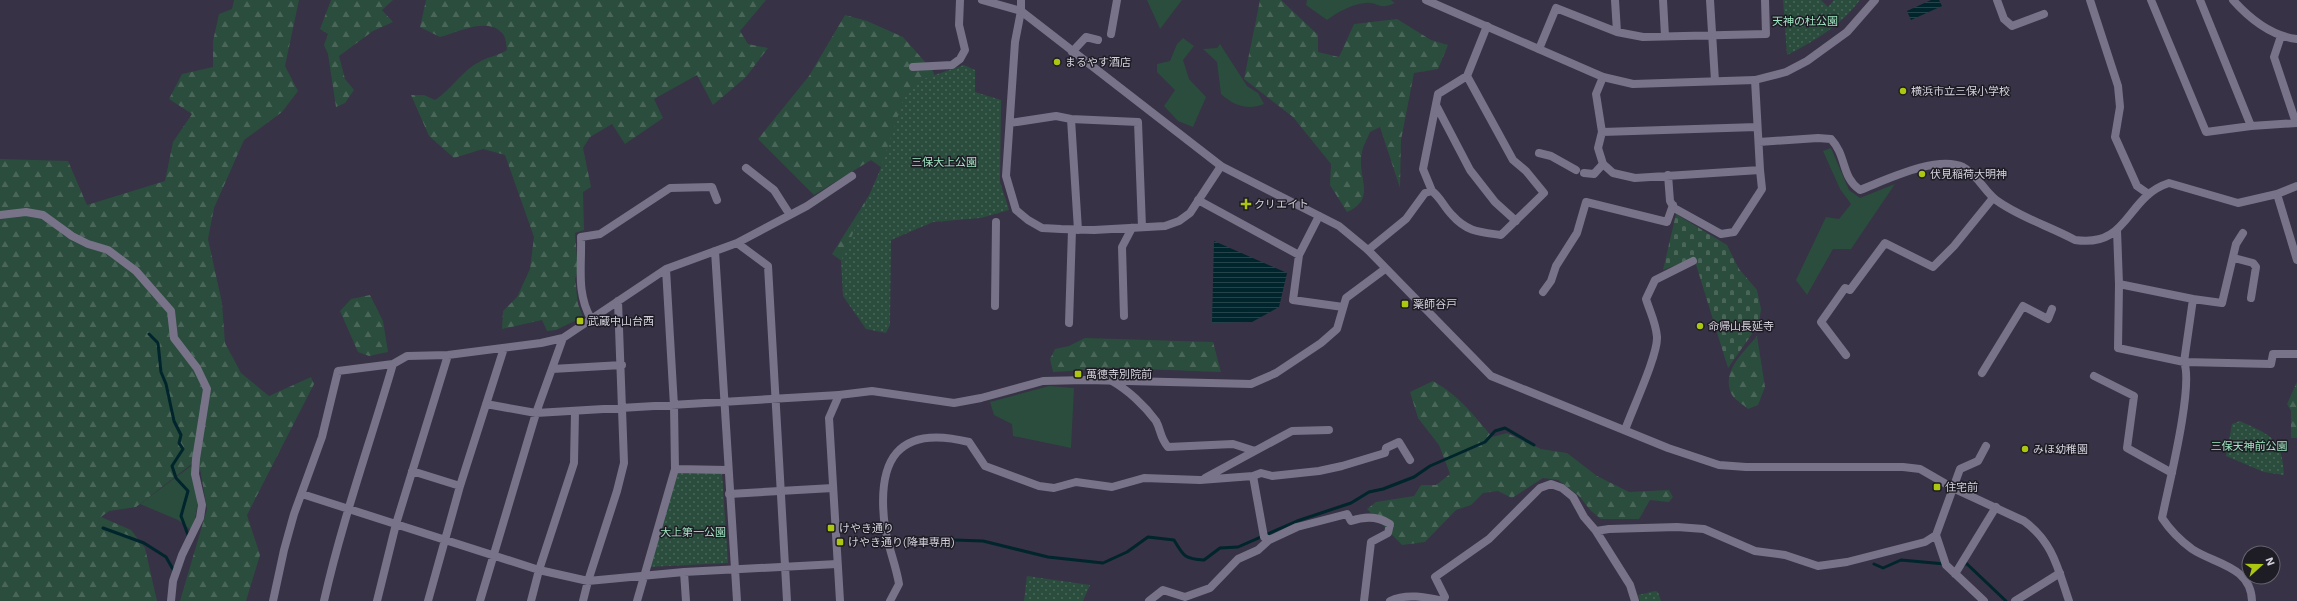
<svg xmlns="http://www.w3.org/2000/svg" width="2297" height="601" viewBox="0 0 2297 601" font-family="'Work Sans','Noto Sans JP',sans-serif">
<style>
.grass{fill:#2b4d3d}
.forest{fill:url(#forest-firs)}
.cemetery{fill:url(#cemetery-stones)}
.park{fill:url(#park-dots)}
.water{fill:url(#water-rules)}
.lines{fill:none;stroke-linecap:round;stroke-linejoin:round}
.stream{stroke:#00252c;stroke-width:3}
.pedestrian{stroke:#787388;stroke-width:8}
.minor{stroke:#787388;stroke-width:8}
.tertiary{stroke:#787388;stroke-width:8}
.poi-dot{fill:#acc611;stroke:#1e1c24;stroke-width:1.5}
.labels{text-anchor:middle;stroke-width:3;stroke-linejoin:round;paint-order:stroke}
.park-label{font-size:11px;fill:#9fe4c1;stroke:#1e1c24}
.poi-label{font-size:11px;fill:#d4d1dd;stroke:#1e1c24;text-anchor:start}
</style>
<defs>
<pattern id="forest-firs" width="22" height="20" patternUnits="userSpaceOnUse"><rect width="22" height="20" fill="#2b4d3d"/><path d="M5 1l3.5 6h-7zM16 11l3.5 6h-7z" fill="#496659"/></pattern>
<pattern id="cemetery-stones" width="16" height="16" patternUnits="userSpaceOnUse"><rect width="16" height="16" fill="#2b4d3d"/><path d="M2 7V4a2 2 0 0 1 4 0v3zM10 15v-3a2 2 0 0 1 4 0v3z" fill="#496659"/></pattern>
<pattern id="park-dots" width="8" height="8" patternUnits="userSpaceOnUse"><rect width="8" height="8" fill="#2b4d3d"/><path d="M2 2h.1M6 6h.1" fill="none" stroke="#496659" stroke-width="1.8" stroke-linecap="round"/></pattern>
<pattern id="water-rules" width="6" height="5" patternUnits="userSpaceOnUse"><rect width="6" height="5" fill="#00252c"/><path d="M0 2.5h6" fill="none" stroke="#24444a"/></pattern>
</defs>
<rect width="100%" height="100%" fill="#373245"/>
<path class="grass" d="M1147,0H1182L1160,29Z
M1307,0H1391L1395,3C1378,11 1378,1 1365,3C1352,4 1338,12 1327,20L1306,5Z
M1183,38L1194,46L1183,60L1189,79L1206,97L1193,127L1178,121L1164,106L1175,90L1157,72V64L1170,61L1177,44Z
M1220,44L1247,86L1258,93L1264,104C1248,111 1233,105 1221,94L1217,62L1203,49L1217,48Z
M1831,148L1849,190L1860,198L1895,184L1851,249H1833L1807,295L1796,280L1826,217L1839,219L1851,204L1840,189L1823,151Z
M1049,386L1074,388L1071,448L1013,436L1012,424L994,415L990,402Z
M191,466C197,491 201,506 191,530L178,520L140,504Z"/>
<path class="forest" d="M234,0H299L285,66L298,91L282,112L244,140L214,208L208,239L222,303L225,343L241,373L269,396L311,377L314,384L247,515L260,555L246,601H180L207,509L199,463H193L136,507L109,511L101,517L131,530L145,548L157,601H0V159L68,161L87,205L165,181L173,142L192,114L169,99L182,74L213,67V41L219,14L232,9Z
M331,0H393L382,10L393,22L373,31L339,56L345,79L354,90L345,103L336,107L328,54L324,45L328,34L320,29Z
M426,0H766L740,31L748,44L768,48L746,77L713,105L697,75L654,99L663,118L625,144L612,124L590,137L583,148L591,187L583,192L584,230L575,233L578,271L575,279L578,304L583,317L556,330L547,331L542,320L502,329L503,311L517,297L530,269L534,237L505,155L483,149L454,158L429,136L411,95H424L435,100C452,89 462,70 481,61C490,56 498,56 507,50C506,45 506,38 503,34C489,16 458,32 440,37L420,27Z
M1260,0H1281L1318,35V52L1339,57L1354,24L1397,19L1431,40L1448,45L1438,69L1414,73L1401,140L1400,188L1380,127L1370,132C1368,138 1363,145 1362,152C1356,177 1378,198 1347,212L1330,185L1331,164L1293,117L1244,79Z
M845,15L867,21L903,37L933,71L938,86L853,269L832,254L885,170L871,160L814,195L758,139L809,76Z
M370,295L383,321L388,352L369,356L358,352L340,311L351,299Z
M1757,336L1765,387L1758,405L1748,409C1744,405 1735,400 1732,395C1720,372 1744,352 1757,336Z
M1085,338L1213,342L1221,372L1116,368L1053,372L1050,359L1055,349L1069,346Z
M1433,381C1458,395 1474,415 1492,437L1507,433L1541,449L1567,453L1597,476L1629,492L1669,490L1673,497L1669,502L1650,500L1639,519H1601L1591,511L1579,496L1558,480L1543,478L1512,498L1498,491L1483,493L1471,505L1456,510L1425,542L1402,545L1367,509L1376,502L1414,496L1421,485H1436L1450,474L1439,445L1418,418L1410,392Z
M2297,382V438H2291V411L2287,404Z"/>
<path class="cemetery" d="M1676,214L1727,245L1739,269L1757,290L1761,309L1759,324L1728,368L1694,258L1663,270Z"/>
<path class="park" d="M1783,0H1821L1828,7L1834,0H1860C1841,25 1815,41 1787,55Z
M964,65L975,70V92L1001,100L1000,182L1009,210L981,218L933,222L891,240L890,325L886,333L866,329L843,296L841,261L880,170L905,95L917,81Z
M2240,421C2272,436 2282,438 2284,475L2264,472L2226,456L2232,424Z
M722,472L728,563L649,567L677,473Z
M1027,576L1090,585L1083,601H1024Z
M1655,591L1658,592L1661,601H1640L1638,595Z"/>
<path class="water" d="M1931,0H1939L1942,6L1911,20L1907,11Z
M1214,241L1287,273L1279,307L1252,322L1212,323Z"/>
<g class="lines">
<path class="stream" d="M149,334L158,343L161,372L166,384L174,421L181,435L179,443L183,449L172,466L176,478L188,491L181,516L188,535
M103,528L144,543L166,557L174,571
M954,540L983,541L1048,557L1103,563L1127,552L1148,537L1174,540C1184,557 1185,559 1204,560L1220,548L1238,547L1297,521L1351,503L1369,492L1383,489L1414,477L1430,466L1485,442L1495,431L1505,428L1534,445
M1874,564L1883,568L1901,560L1945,564
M1964,565L1966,563L2006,601"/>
<path class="pedestrian" d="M0,215L26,212L43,215L72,236L88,244L108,250L136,271L171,311L174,338L197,368L207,389L196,459L195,474L202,505L200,518L182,555L173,581L171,601
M729,494L833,488"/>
<path class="minor" d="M1615,0L1617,32
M1663,0L1665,36
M1710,0L1715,81
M1997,0L2004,19L2012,26L2044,14
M2090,0L2118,86L2120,107L2115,137L2137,186L2147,193
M2151,0L2206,132L2251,126L2297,123
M2200,0L2251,126
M2233,0C2250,19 2271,36 2297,39
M1021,11L1015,42L1006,176L1016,210L1028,220L1042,228L1061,229L1094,230L1165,226L1179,221L1190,213L1221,166
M1111,34L1117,0
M2281,36L2274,57L2296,123
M1539,49L1556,8L1617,32L1643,37L1766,34L1765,0
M1072,52L1086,37L1098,40
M913,67L952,65L960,59L965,50L959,25L960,0
M1603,77L1596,94L1602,132L1598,148L1603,164L1613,173L1635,178L1760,170L1755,80
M1436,105L1470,170L1495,202L1516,221
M1071,119L1078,230
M1010,123L1056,116L1071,119L1138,122L1142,227
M1602,132L1757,127
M1759,142L1818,138L1831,139C1847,156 1841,177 1860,190C1886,180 1936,155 1963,167C1977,174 1984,191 1996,200C2019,217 2049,226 2075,240C2130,248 2125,197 2169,183L2238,203L2277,194L2297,186
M1539,153L1551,156L1576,170
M746,168L774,190L790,215
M1584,173L1594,174L1603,164
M1668,175L1670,201L1674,208L1721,234L1734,232L1762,189L1760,170
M1432,191L1423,169L1438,94L1467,76L1487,26
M2277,194L2297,260
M1198,200L1299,255
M1319,216L1299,255L1293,300L1343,307
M2117,230L2119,284L2118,348L2184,362L2271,364L2273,354H2297
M737,243L807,206L852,176
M1368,250L1406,219L1425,193L1432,191C1441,198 1444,207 1452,215C1467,232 1480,232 1501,235L1544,193L1526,171L1513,160L1467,76
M715,251L737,601
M2234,258L2253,263L2256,267L2251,298
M666,269L737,243L768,266L787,601
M2119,284L2193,299L2184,362C2194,386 2168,488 2162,518C2170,530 2181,541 2192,549C2214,564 2251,566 2252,601
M1543,292L1551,281L1556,266L1577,233L1586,202L1667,222L1673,205
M2193,299L2222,303L2236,244L2243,233
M995,306L996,222
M1124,316L1122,247L1132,228
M591,319C576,292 582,267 581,237L600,234L670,188L712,187L717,200
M1069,323L1072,230
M1846,355L1821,322L1845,288L1850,290L1885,243L1933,267L1954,246L1993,198
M552,369L622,365
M1982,373L2023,306L2048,319L2052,309
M2094,376L2134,396L2127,448L2172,473
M1112,381C1128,390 1145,406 1156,421C1161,430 1160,438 1168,447L1233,444L1255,451
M486,404L536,413L839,395
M1625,430C1632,410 1658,355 1657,337C1656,323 1650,312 1646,299L1655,280L1693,261
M675,469L728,470
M412,471L460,486
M1253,476L1264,537L1269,540L1297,527L1347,514L1351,521C1365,516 1378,516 1390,524L1388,533L1371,542L1364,601
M1205,478L1292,431L1329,430
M302,494L539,570L588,581L684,572L837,564
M1596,531L1630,585L1635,601
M1936,535L1946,565L1984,601
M684,572L686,601
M1955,574L1996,507
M273,601L284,550L294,514L322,437L338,371L393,364L407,356L448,355L541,343L563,338L666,269L674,406L675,469L637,601
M324,601C342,521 370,443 393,364
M377,601L396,524L448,355
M428,601L460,486L504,348
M480,601L536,413L563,338
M531,601L539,570L574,463L575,412
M583,601L588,581L617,491L624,463L618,301
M890,601L899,584C896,565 888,547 885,528C876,460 897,424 969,442L985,466L1039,486L1054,488L1076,482L1112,487L1144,478L1200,480L1253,476L1261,473L1272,476L1319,471L1342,466L1385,453L1386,448L1399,442L1410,460
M1149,601L1163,590L1185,597L1210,588L1238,559L1258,550L1269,540
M1390,601C1406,593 1426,597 1443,601
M1443,601L1445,597L1435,577L1489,539L1540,488L1551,484L1562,488L1573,497L1584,517L1596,531L1609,529L1677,527L1704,529L1755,551L1785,555L1818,566L1847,562L1925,542L1936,535L1960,469L1978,461L1986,446
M2015,601L2060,573"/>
<path class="tertiary" d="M982,0L1021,11L1221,166L1339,226L1368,250L1491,376L1668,448L1719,465L1746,467H1903L1920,469L1953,488L2024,521C2053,542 2058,569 2069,601
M1426,0L1603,77L1633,84L1755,80L1786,72L1807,61L1847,32L1875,0
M1021,11V0
M840,601L829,418L839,395L872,391L954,403L981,398L1043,381L1086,380L1251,384L1276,373L1321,343L1337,329L1346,298L1385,269"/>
</g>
<g class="poi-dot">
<circle cx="1057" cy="62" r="4"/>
<circle cx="1903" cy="91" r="4"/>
<circle cx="1922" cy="174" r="4"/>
<path d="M1244 198h4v4h4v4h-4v4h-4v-4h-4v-4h4z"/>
<rect x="1401" y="300" width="8" height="8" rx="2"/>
<rect x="576" y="317" width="8" height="8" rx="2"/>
<circle cx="1700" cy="326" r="4"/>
<rect x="1074" y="370" width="8" height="8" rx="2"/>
<circle cx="2025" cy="449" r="4"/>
<rect x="1933" y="483" width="8" height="8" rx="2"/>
<rect x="827" y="524" width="8" height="8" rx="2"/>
<rect x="836" y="538" width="8" height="8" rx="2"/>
</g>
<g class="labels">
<g class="park-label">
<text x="1805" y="25">天神の杜公園</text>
<text x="944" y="166">三保大上公園</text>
<text x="2249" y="450">三保天神前公園</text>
<text x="693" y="536">大上第一公園</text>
</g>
<g class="poi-label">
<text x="1065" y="66">まるやす酒店</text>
<text x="1911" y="95">横浜市立三保小学校</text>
<text x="1930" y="178">伏見稲荷大明神</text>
<text x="1254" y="208">クリエイト</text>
<text x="1413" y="308">薬師谷戸</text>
<text x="588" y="325">武蔵中山台西</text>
<text x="1708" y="330">命帰山長延寺</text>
<text x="1086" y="378">萬徳寺別院前</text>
<text x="2033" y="453">みほ幼稚園</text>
<text x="1945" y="491">住宅前</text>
<text x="839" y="532">けやき通り</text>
<text x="848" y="546">けやき通り(降車専用)</text>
</g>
</g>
<g transform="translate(2261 565) rotate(69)"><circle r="19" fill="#1e1c24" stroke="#67646e"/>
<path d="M0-3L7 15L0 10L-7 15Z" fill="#acc611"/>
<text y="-6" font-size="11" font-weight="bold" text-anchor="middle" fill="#d4d1dd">N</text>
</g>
</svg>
